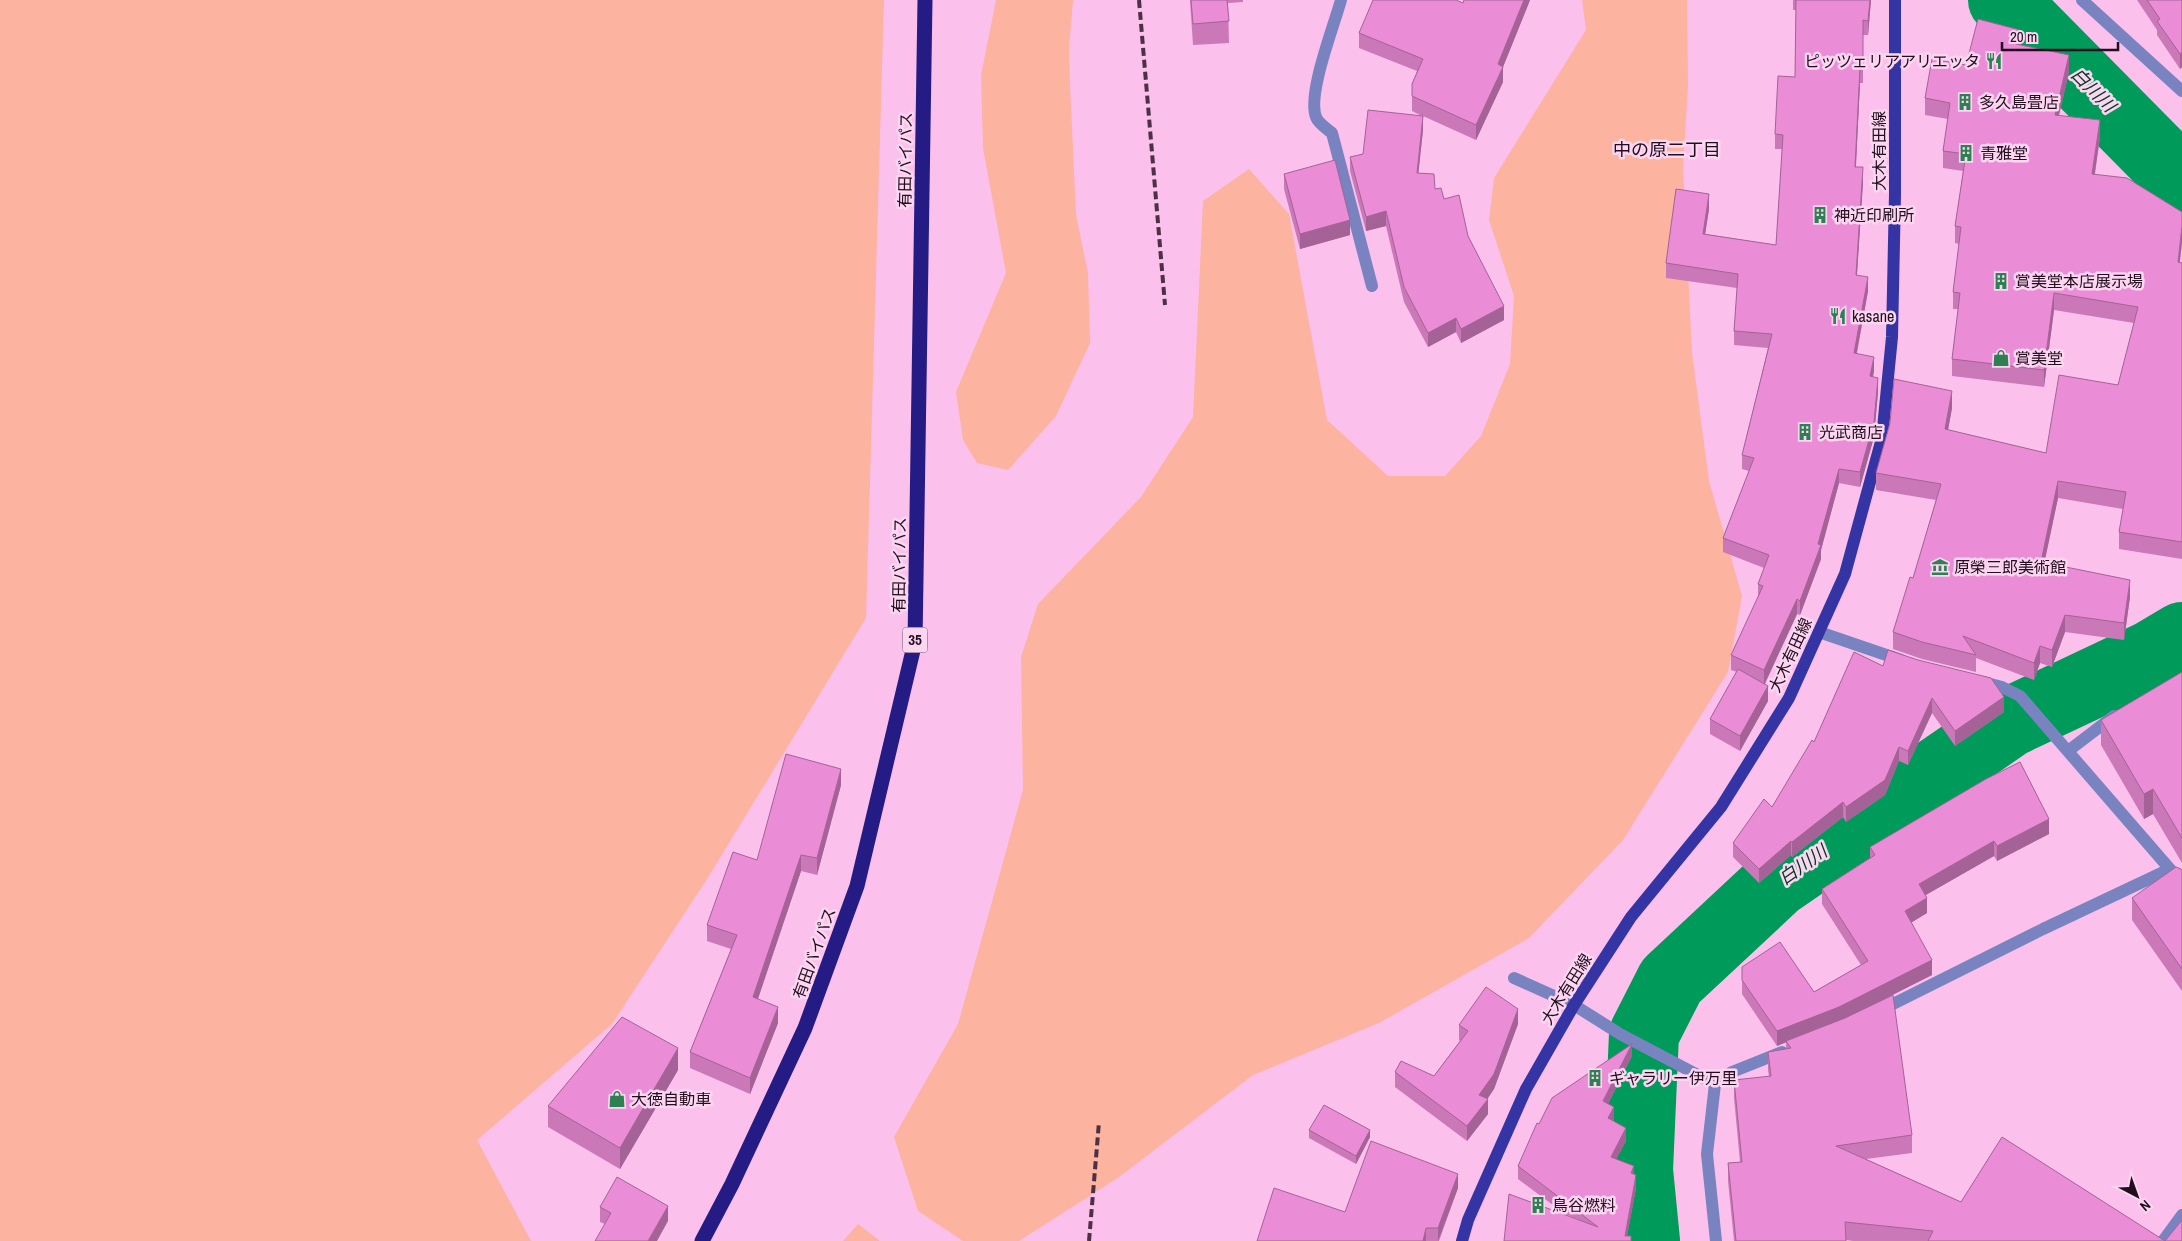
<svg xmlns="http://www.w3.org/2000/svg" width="2182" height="1241" viewBox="0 0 2182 1241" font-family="'Archivo Narrow','Noto Sans JP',sans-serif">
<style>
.green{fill:#fcb39f}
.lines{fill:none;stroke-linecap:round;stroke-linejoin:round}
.river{stroke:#009a5a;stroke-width:70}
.minor{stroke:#7883c0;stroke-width:12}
.major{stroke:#3534a5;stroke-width:12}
.highway{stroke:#241b85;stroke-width:15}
.rail{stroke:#4c3046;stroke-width:4;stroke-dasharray:8 4;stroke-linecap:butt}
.wall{fill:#ca78b8}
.shaded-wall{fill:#a46296}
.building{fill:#eb8cd6;stroke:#a46296}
.labels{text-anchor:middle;stroke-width:5;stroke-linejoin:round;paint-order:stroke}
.shield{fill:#fbd6f1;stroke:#644a5e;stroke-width:1}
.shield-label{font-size:15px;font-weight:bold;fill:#230e1f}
.poi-label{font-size:16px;fill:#230e1f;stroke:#fbd6f1;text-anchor:start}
.street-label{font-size:16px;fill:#230e1f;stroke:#fbd6f1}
.water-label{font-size:18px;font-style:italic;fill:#01371d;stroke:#fbd6f1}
.neighbourhood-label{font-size:18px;fill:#230e1f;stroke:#fbd6f1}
</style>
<rect width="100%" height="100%" fill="#fcc0ed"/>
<path class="green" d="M0,0H884L866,618L709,876L612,1024L477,1140L531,1241H0Z
M996,0H1073L1069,48L1070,85L1076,215L1088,273L1090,343L1056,416L1008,470L977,463L963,440L956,392L1006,273L983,148L981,75Z
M1582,0H1687L1688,86L1683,168L1692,353L1709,481L1742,596L1728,672L1623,840L1529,938L1379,1023L1253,1075L1119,1177L1019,1241H963L918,1211L894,1137L958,1024L1023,790L1021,657L1038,604L1141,497L1193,417L1203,201L1249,169L1289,214L1327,420L1388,476H1445L1481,436L1510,364L1514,296L1489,220L1494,178L1586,30Z
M858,1224L880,1241H843Z"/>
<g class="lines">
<path class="river" d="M2003,0L2182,181
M1645,1241L1638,1170L1644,1034L1671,981L1776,883L2010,722L2150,656L2182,637"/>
<path class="minor" d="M1341,0C1334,26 1307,94 1316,117C1318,123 1327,129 1332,133L1372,286
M2082,0L2182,91
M1819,632L1901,660
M1979,681L2002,687L2020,696L2182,883
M2068,751L2114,716
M1514,978L1574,1005L1620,1034L1715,1084
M1879,1011L2043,929L2170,869
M1716,1241L1707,1154L1715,1084L1732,1072L1782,1052
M2163,1241L2182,1215"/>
<path class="major" d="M1462,1241L1468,1220L1526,1089L1574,1005L1631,917L1721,807L1789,698L1845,574L1882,438L1892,337L1895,194V0"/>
<path class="highway" d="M702,1241L732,1184L805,1028L857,886L915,642L925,0"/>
<path class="rail" d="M1139,0L1165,305
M1089,1241L1099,1122"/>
</g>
<path class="wall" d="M1190,0H1243V2L1228,3L1229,43L1193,45Z
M1464,0H1530L1503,67V82L1476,140L1423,116V130L1418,173L1444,199L1468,236L1504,320L1461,343L1456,332L1428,347L1404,302L1386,226L1366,231L1350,171V157L1363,154L1422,116L1412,111V84L1417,71L1359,48V33L1463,3Z
M1793,0H1871L1868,35H1863V83H1860L1856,167L1863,182L1857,275L1868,291L1857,353L1874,371L1873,377L1878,392L1874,437L1860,487L1839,483L1821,550V559L1800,615L1797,614L1765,684L1768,701L1740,751L1710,734V719L1737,672L1731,670V655L1758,598V584L1764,568L1723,552V538L1749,471L1742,469V455L1768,348L1734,345V331L1737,288L1666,278V263L1709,209L1705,234L1776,245L1782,149H1775V134L1795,77L1796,10H1793Z
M2137,0H2182V67L2180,69L2157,35V30Z
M2020,44L2069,72L2059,115L2100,137L2095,174L2180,263H2182V559L2119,549V532L2123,509L2058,498L2044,563L2130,597L2124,640L2065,632L2052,667L2040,663L2034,680L1976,658V672L1922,659L1893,649V632L1913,578L1936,500L1876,490V473L1952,408L1948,430L2046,453L2118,385L2134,323L2054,310L2044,387L1952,376V359L1958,309H1953V292L1959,244L1955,243V226L1963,171L1943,168V151L1948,119L1925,115V98L1966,65Z
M1284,174L1350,235L1300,249L1284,189Z
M1883,666L2004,712L1955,746L1932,713L1908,765L1899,761L1885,795L1846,822L1843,817L1792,857L1791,855L1759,883L1733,857V843L1772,807L1814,742Z
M2182,672V863L2153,814L2144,819L2101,745V720Z
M841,785L817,875L801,871L758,999L778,1023L750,1094L690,1068V1052L731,949L707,941V925L757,860Z
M2049,834L1997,861L1994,856L1925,895L1927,913L1911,923L1932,975L1844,1019L1912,1135V1153L1866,1159L1961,1202L2165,1241H1853L1846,1240V1241H1734L1728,1181V1163L1740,1162L1734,1098V1080L1769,1077L1768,1070V1052L1786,1049V1042L1777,1046L1742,994V967L1814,992L1861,965L1822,904V889L1870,858V847Z
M2182,871V991L2132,920V898Z
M1518,1024L1494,1089L1487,1099L1488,1114L1467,1141L1395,1087V1072L1434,1076L1460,1041L1459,1040V1025Z
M1632,1056L1608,1104L1614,1120L1613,1121L1626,1141L1616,1159L1634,1174L1636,1188L1627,1236L1631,1241L1565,1214L1518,1179V1166L1539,1124Z
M678,1070L620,1169L548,1127V1106Z
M1309,1130L1370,1137L1356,1164L1309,1138Z
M1458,1188L1439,1241H1257L1345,1212Z
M600,1207L668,1221L605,1224L600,1222Z"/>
<path class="shaded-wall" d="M1524,0H1530L1503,67V82L1476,140V125L1498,64Z
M1870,0H1871L1868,35V21Z
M2020,30V47L2016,44Z
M2182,52V67L2180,69V54Z
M2069,55V72L2055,132V115Z
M1860,68V83L1855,181V167Z
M1423,116V130L1417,187V173Z
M2100,120V137L2092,191V174Z
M1863,167V182L1856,289V275Z
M1709,194V209L1703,248V234Z
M1386,211V226L1366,231V217Z
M1350,220V235L1300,249V234Z
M2182,226V243L2178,279V262Z
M1868,277V291L1854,367V353Z
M2054,293V310L2044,387V370Z
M1504,306V320L1461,343V329Z
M1456,318V332L1428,347V333Z
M1874,357V371L1870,390V376Z
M1878,378V392L1874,437L1860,487V472Z
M1952,391V408L1945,446V429Z
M1839,469V483L1821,550V559L1800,615V601L1818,544Z
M2058,481V498L2041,579V562Z
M2130,580V597L2124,640V623Z
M1797,599V614L1764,685V670Z
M2065,615V632L2052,667V650Z
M2040,646V663L2034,680V663Z
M1768,686V701L1740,751V736Z
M2004,697V712L1955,746V731Z
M1932,698V713L1908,765V751Z
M1899,747V761L1885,795L1846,822V807Z
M841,769V785L817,875V858Z
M2153,789V814L2144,819V794Z
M1843,802V817L1792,857V842Z
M2049,819V834L1997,861V846Z
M1791,841V855L1759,883V869Z
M1994,841V856L1919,899V884Z
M801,855V871L753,1013V997Z
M1927,898V913L1905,926V911Z
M1932,960V975L1839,1022L1777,1046V1031Z
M778,1007V1023L750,1094V1078Z
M1518,1009V1024L1494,1089L1482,1107L1488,1099V1114L1467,1141V1126L1479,1095Z
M1632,1044V1056L1603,1114V1101Z
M678,1048V1070L620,1169V1148Z
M1614,1107V1120L1608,1131V1118Z
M1626,1128V1141L1611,1170V1157Z
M1370,1130V1137L1356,1164V1156Z
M1634,1166V1179L1631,1173Z
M1458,1174V1188L1438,1241V1228Z
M1636,1175V1188L1626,1241L1625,1236Z
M668,1206V1221L657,1241H648Z
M1426,1228V1241H1423Z"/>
<path class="building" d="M1191,0H1227L1229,21L1193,24Z
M1373,0H1456L1463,3L1464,0H1524L1498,64L1503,67L1476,125L1412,96V84L1423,59L1359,33Z
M1796,0H1870L1868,21L1863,20V68H1860L1855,167H1863L1856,275L1868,277L1854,353L1874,357L1870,376L1878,378L1874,422L1860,472L1839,469L1818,544L1821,545L1800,601L1797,599L1764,670L1731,655L1763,586L1758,584L1769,555L1723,538L1754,458L1742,455L1772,334L1734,331L1738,274L1666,263L1676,189L1709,194L1703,234L1776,245L1783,135L1775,134L1778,76L1795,77Z
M2147,0H2182V52L2180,54L2157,21L2160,19Z
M1978,19L2020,30L2016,44L2069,55L2055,115L2100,120L2092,174L2127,178L2182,212V226L2178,262L2182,263V542L2119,532L2126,492L2058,481L2041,562L2130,580L2124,623L2065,615L2052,650L2040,646L2034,663L1963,636L1976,655L1922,642L1893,632L1910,577L1913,578L1941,484L1876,473L1890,423L1894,379L1952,391L1945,429L2046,453L2059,375L2118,385L2138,307L2054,293L2044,370L1952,359L1960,293L1953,292L1961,227L1955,226L1966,154L1943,151L1950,103L1925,98L1932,59L1966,65Z
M1368,110L1423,116L1417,173L1434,174L1435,189L1441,188L1444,199L1459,195L1468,236L1504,306L1461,329L1456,318L1428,333L1404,287L1386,211L1366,217L1350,157L1363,154Z
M1335,160L1350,220L1300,234L1284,174Z
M1888,650L1918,660L1991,678L2004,697L1955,731L1932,698L1908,751L1899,747L1885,780L1846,807L1843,802L1792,842L1791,841L1759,869L1733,843L1764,799L1772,807L1812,740L1814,742L1854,652L1883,666Z
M1738,669L1768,686L1740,736L1710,719Z
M2182,672V838L2153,789L2144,794L2101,720Z
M786,754L841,769L817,858L801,855L753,997L778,1007L750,1078L690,1052L737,935L707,925L733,852L757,860Z
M2020,762L2049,819L1997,846L1994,841L1919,884L1927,898L1905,911L1932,960L1839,1007L1777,1031L1742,980V967L1780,942L1814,992L1868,961L1822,889L1875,855L1870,847L1986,779Z
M2176,867L2181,869L2182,871V969L2132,898Z
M1486,987L1518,1009L1494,1074L1479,1095L1488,1099L1467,1126L1395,1072L1401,1061L1434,1076L1468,1031L1459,1025Z
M1893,995L1912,1135L1836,1146L1961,1202L2002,1137L2165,1241H1928L1933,1231L1845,1222L1846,1241H1736L1728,1163L1742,1162L1734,1080L1771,1076L1768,1052L1791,1048L1786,1041L1845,1018Z
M622,1017L678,1048L620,1148L548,1106Z
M1632,1044L1603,1101L1614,1107L1608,1118L1626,1128L1611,1157L1634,1166L1631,1173L1636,1175L1625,1236H1631V1241H1504L1509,1194L1598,1227L1518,1166L1537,1123L1539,1124L1552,1098Z
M1324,1105L1370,1130L1356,1156L1309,1130Z
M1371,1141L1458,1174L1438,1228H1426L1423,1241H1257L1274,1188L1345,1212Z
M617,1177L668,1206L648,1241H595L611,1213L600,1207Z
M2182,1220V1241H2165Z"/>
<defs>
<g id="restaurant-bare" transform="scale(1.35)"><path d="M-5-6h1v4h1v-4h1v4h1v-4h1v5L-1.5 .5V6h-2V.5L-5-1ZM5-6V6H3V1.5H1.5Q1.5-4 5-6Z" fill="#2d8052" stroke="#fbd6f1" stroke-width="2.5" paint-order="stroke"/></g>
<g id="building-bare" transform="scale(1.35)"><path d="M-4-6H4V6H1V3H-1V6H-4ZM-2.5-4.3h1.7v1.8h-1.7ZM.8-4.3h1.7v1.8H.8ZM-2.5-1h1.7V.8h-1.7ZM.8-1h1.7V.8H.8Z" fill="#2d8052" stroke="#fbd6f1" stroke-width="2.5" paint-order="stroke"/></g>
<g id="shop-bare" transform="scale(1.35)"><path d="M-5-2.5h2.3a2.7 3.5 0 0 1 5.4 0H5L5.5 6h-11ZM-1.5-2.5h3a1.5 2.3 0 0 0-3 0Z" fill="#2d8052" stroke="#fbd6f1" stroke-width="2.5" paint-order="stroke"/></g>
<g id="museum-bare" transform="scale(1.35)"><path d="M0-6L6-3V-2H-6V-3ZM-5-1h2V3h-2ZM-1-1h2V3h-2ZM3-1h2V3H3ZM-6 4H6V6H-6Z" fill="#2d8052" stroke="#fbd6f1" stroke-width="2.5" paint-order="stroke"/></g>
</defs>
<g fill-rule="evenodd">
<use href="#restaurant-bare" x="1994" y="61"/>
<use href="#building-bare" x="1965" y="102"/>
<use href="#building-bare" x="1966" y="153"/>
<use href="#building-bare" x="1820" y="215"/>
<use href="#building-bare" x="2001" y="281"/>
<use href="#restaurant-bare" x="1838" y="316"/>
<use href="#shop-bare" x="2001" y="358"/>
<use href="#building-bare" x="1805" y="432"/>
<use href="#museum-bare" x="1940" y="567"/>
<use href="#building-bare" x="1595" y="1078"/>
<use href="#shop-bare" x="617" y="1099"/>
<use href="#building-bare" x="1538" y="1205"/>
</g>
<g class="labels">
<rect class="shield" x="902.5" y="627.5" width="25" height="25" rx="4"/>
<g class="shield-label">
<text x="915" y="645">35</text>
</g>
<g class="poi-label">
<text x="1980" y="67" text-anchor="end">ピッツェリアアリエッタ</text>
<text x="1979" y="108">多久島畳店</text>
<text x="1980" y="159">青雅堂</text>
<text x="1834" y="221">神近印刷所</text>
<text x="2015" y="287">賞美堂本店展示場</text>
<text x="1852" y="322">kasane</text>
<text x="2015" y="364">賞美堂</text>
<text x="1819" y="438">光武商店</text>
<text x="1954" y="573">原榮三郎美術館</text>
<text x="1609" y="1084">ギャラリー伊万里</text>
<text x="631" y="1105">大徳自動車</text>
<text x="1552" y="1211">鳥谷燃料</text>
</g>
<g class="street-label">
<text transform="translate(1879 151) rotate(-90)" y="6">大木有田線</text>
<text transform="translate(905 160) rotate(-89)" y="6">有田バイパス</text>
<text transform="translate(899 565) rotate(-89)" y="6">有田バイパス</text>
<text transform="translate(1790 655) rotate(-65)" y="6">大木有田線</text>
<text transform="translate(814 953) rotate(-70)" y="6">有田バイパス</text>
<text transform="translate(1566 989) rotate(-58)" y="6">大木有田線</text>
</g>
<g class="water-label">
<text transform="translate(2093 90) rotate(45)" y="6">白川川</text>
<text transform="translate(1803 865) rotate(-35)" y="6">白川川</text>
</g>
<g class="neighbourhood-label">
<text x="1667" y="156">中の原二丁目</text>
</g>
</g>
<g transform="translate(2137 1196) rotate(139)" stroke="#fbd6f1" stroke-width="4" paint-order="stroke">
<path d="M0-4L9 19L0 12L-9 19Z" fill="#230e1f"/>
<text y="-8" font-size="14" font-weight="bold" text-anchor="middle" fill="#230e1f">N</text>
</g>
<path d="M2002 42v8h116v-8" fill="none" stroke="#230e1f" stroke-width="2.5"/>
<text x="2010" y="42" font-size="15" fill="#230e1f" stroke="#fbd6f1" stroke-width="4" paint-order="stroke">20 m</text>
</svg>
